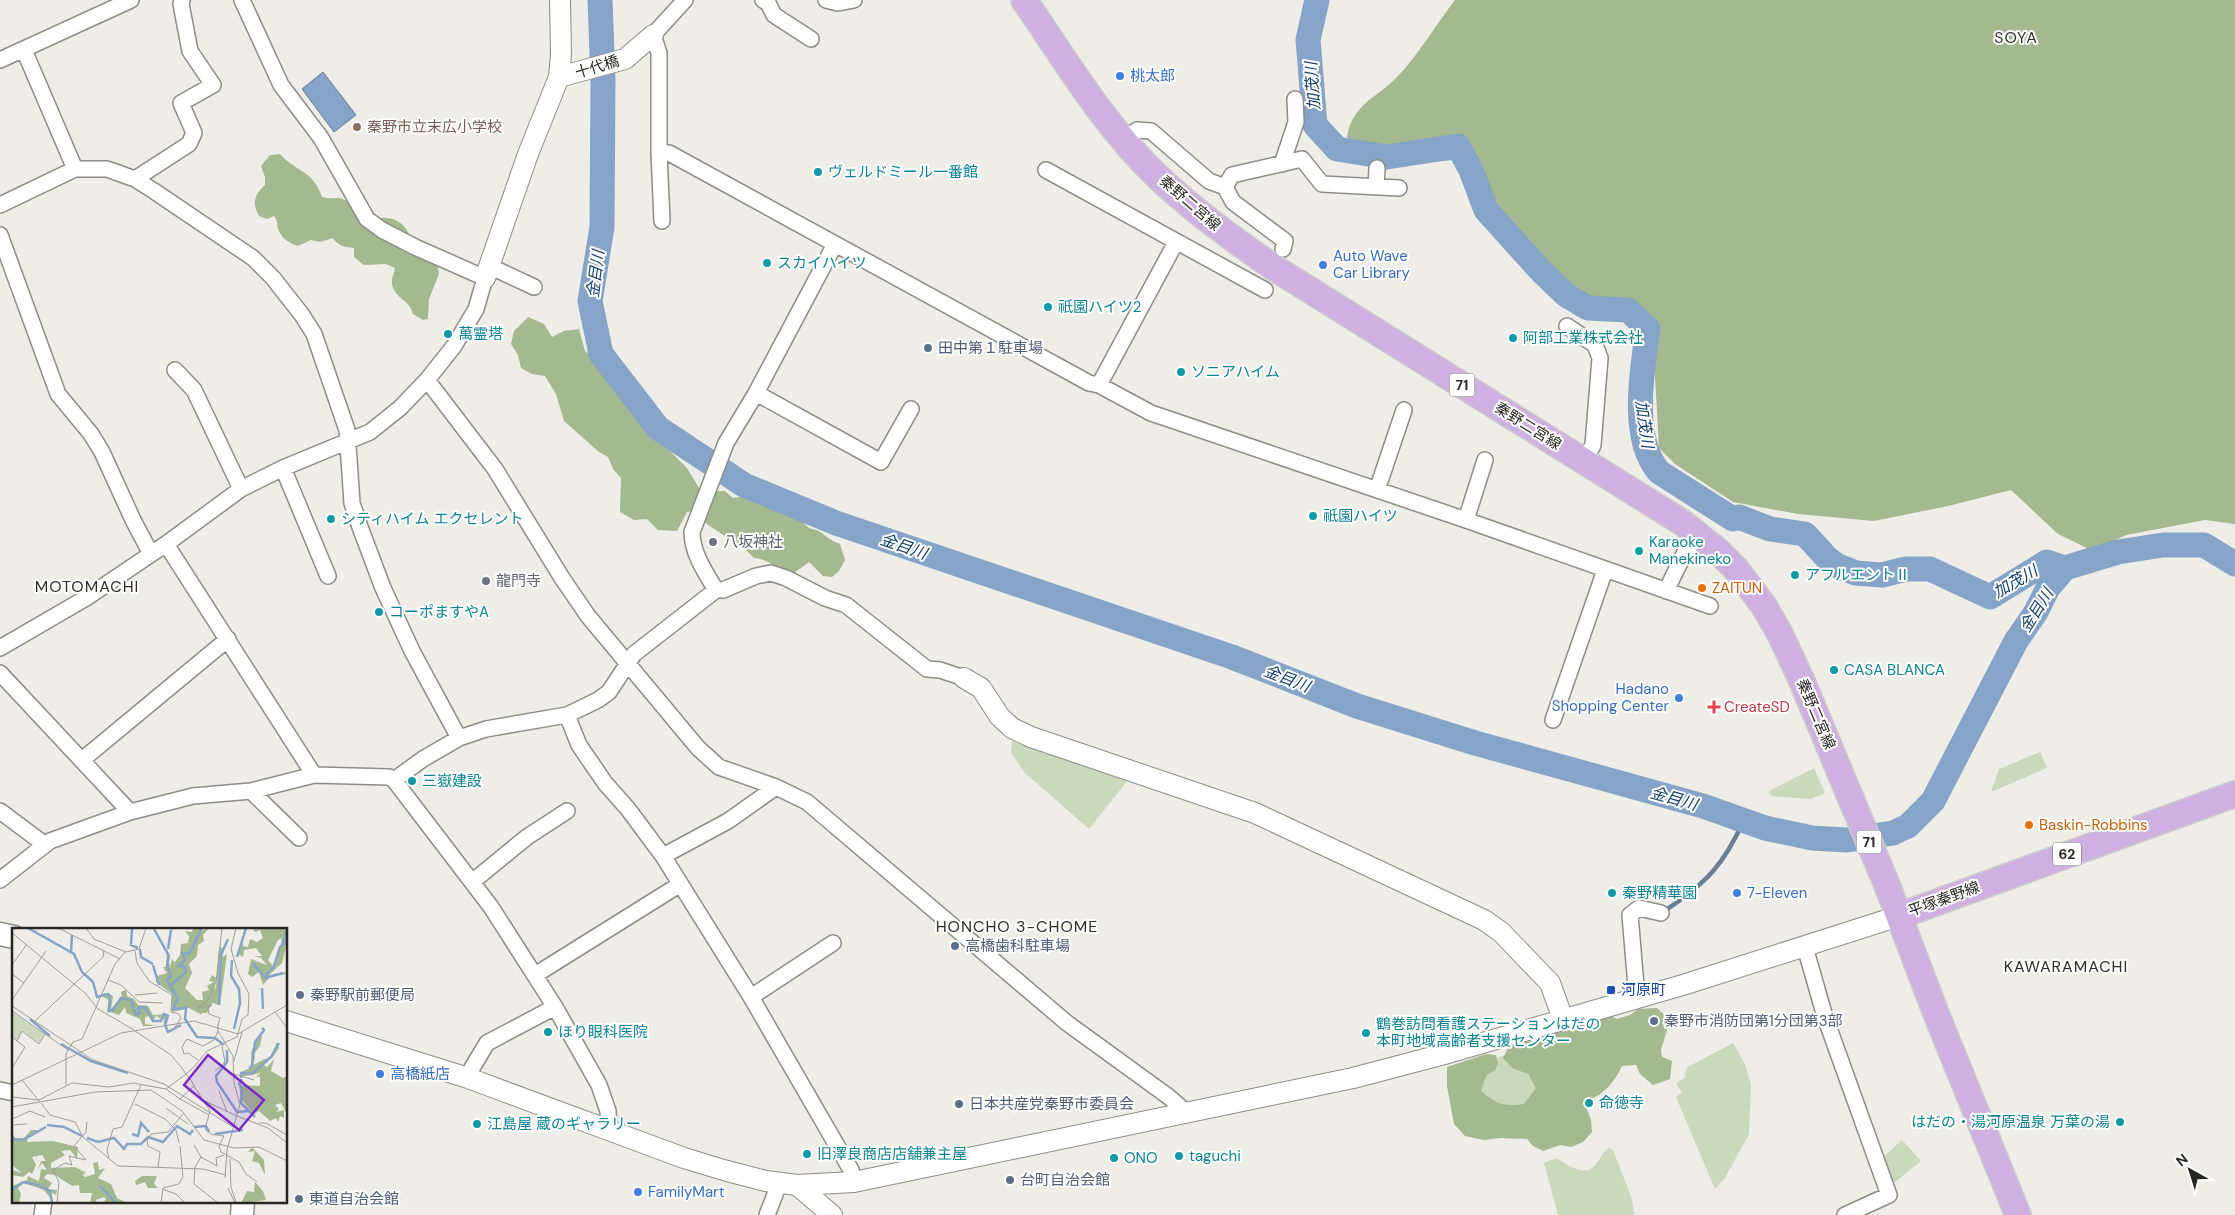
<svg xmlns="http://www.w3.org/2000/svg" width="2235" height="1215" viewBox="0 0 2235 1215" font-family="'DM Sans','Noto Sans JP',sans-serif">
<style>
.green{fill:#cad8bc}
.forest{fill:#a4b98f}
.water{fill:#86a4c7;stroke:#6a7e96}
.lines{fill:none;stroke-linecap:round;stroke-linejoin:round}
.stream{stroke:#6a7e96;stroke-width:4.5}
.river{stroke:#86a4c7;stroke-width:25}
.minor-casing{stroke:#8e8c87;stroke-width:18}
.tertiary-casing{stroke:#8e8c87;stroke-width:22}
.secondary-casing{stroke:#8e8c87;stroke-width:25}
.primary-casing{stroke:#cbcbca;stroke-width:28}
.minor{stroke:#fff;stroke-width:15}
.tertiary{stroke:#fff;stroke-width:20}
.secondary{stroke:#fff;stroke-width:22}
.primary{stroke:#cfb1e1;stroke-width:25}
.shop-dot{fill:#3f7fe0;stroke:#fff;stroke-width:2}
.education-dot{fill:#8d6e63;stroke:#fff;stroke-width:2}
.culture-dot{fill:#0f9aa8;stroke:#fff;stroke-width:2}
.service-dot{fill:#5c6f8a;stroke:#fff;stroke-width:2}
.worship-dot{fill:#6b7280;stroke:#fff;stroke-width:2}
.food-dot{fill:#e8710a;stroke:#fff;stroke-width:2}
.health-dot{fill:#e0444e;stroke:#fff;stroke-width:2}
.transit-dot{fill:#1a4fb4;stroke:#fff;stroke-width:2}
.labels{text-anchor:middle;stroke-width:4;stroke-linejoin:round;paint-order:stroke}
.shield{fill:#fff;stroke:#686766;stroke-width:1}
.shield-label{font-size:14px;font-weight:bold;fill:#272624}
.street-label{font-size:15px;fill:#272624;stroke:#fff}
.shop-label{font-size:15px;fill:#366cbe;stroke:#fff;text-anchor:start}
.education-label{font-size:15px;fill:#785e54;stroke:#fff;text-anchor:start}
.culture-label{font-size:15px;fill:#0d838f;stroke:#fff;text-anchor:start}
.service-label{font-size:15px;fill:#4e5e75;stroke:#fff;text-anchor:start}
.worship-label{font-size:15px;fill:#5b616d;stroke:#fff;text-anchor:start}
.food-label{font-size:15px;fill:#c56008;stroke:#fff;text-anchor:start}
.health-label{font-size:15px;fill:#be3a42;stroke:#fff;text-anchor:start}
.transit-label{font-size:15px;fill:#164399;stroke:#fff;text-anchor:start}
.neighbourhood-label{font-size:16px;letter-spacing:1px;fill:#2f2d29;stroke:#fff}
.water-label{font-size:16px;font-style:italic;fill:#113d6a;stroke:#fff}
.inset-river{fill:none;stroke:#86a4c7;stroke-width:2.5}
.inset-road{fill:none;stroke:#9f9d9a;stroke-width:1}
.view{fill:#7b2cbf;fill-opacity:0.15;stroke:#7b2cbf;stroke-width:2.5}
.inset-edge{fill:none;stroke:#272624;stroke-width:2.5}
</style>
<rect width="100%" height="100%" fill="#efede8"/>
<path class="green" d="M1012,741L1128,780L1089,829L1024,772L1011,752Z
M2040,752L2047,768L1991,792L1999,769Z
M1814,768L1825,793L1811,799L1771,796L1769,791Z
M1553,1041L1565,1095L1466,1125L1454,1071Z
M1733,1043L1745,1064L1751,1085L1749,1134L1725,1178L1715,1189L1676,1097L1682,1092L1676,1084L1685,1077L1686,1068Z
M1902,1140L1921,1161L1890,1186L1882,1158Z
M1608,1148L1613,1150L1632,1199L1634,1215H1558L1544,1163L1556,1158C1567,1164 1585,1179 1596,1164C1601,1158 1602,1153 1608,1148Z"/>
<path class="forest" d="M1455,0H2235V524L2205,520L2126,535L2093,551L2058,534L2011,490L1948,506L1874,521L1798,514L1733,502L1675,464L1659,448L1653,340L1616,302L1572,292L1498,208L1454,160C1433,162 1394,165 1375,157C1364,153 1355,145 1347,137C1353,103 1376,99 1397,77C1417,57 1437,23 1455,0Z
M280,154C296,172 313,170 322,197C329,199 333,198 339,198C350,200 363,213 371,220C385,215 401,218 408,232C410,235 410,239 413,242C420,250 429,256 437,262L439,274L429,299L428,319L423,320L413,314C410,300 395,299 392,284C391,280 394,273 395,268L386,264L364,265L354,257V248C345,247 338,246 333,238L320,242L311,240L298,246C291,244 282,239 279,231C276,225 279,222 274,216L267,219L259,216C252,203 254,195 265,185V177L261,166L270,155Z
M528,317L544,324L552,337L564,331L579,329L585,351L611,371L628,397L643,413L644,429L651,438L660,441L687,468L702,493L693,511L687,512L677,531L658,530L647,519L634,520L620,512L621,478L613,469L608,457L599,452L564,421L556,394L545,376L532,374L521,368L518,355L511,344L514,331Z
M717,491H725L733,498C750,494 767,498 779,510C800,506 796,518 808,527C811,530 816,529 819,531C827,537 830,540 840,544L845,560L839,571L832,577L823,576L809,562L794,573C778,571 769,559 754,558C740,542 718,534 702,520L708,500Z
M1657,1008L1670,1020L1661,1050L1662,1057L1672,1061L1670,1079L1653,1085L1640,1074L1636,1065L1622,1066C1614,1083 1602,1097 1584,1101L1591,1120L1592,1132L1583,1142L1571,1147L1560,1145L1543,1151L1533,1146L1527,1139L1501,1138L1484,1140L1465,1136L1454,1124L1447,1086V1067L1486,1054L1496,1055L1498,1064L1495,1070L1486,1076L1481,1091C1497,1104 1503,1107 1524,1104L1536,1088L1528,1074L1512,1068L1503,1058L1509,1046L1532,1040H1544L1562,1028L1607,1014L1617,1019L1630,1015L1638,1009Z"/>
<path class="water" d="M323,72L356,115L334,132L302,89Z"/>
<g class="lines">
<path class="stream" d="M1666,910C1707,882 1723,866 1744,820"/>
<path class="river" d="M600,0L603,80L602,227L590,301L601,354L658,428L744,485L836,523L1232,657L1357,706L1475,743L1703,806L1765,828L1812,838L1847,840L1893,833L1908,826L1933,801L2016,641L2036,612L2048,588L2065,568L2118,552L2163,545H2204L2235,564
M1317,0L1308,40L1315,125L1337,149L1387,157L1458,146L1471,170L1486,210L1541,271L1566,295L1588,308L1628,310L1648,329C1642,371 1630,438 1659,472L1733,519L1739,517L1770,529L1805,534L1827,558L1838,566L1856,573L1882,575L1906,569H1930L1990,597L2047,562L2065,568"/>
<g class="minor-casing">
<path id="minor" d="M763,0L768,3L774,15L811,39
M826,0L838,3L854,0
M24,50L75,169
M0,60L131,0
M1123,140L1137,130L1151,131L1209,181L1225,187L1233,202L1285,241L1283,249
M659,153H669L1089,383L1099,385L1151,413L1466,520L1710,606
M1282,164L1296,122L1295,99
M1046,170L1265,290
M135,179L189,144L194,133L181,103L213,85L190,51L181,4L182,0
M1225,187L1232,175L1302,159L1322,184L1399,188
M1376,187L1377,168
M0,205L75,169H107L135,179L154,191L253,258L273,278L302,315L314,334L347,430L352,503L360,527L383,588L412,651L459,738
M662,221L659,153V53L653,35L685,0
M0,235L58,394L91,434L102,452L133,520L151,554
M489,266L534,287
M1567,326L1595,345L1600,358L1593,445L1584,461
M175,370L194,390L241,489
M427,380L495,469L562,578L588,616L698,748L719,767L776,787L807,802L1067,1023L1169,1097L1186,1112
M1099,385L1176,242
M756,393L881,462L911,409
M283,468L328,576
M1377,490L1404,410
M1466,520L1485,460
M166,544L314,775
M716,590C705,572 692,553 692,532L726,443L756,393L835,244
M1666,591L1685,552L1699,535
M0,648L86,598L166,544L241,489L283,468L370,432L400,408L427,380L454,346L476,309L485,278L415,247L382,230L367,219L321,138L281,85L242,0
M0,673L130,812
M567,715L579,745L605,783L628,809L663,856L751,997L851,1170L854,1182
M1553,720L1605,570
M82,760L228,639
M394,780L423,759L459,738L486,729L567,715L598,700L609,692L634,654L716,590H723L756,576L771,573L786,578L825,598L846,605L927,669L940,670L964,678
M251,791L299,838
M0,811L44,844
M663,856L728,821L776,787
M0,880L50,841L130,812L193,796L251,791L314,775L389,777L394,780L491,907L555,1007L599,1085L608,1111L609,1130
M472,882L527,837L567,811
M1805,947L1825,1017L1889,1195L1845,1215
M535,975L679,885
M751,997L833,943
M1637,998L1630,915L1639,908L1661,913
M468,1078L472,1068L487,1043L555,1007
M0,1090L14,1093
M42,1215L44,1201
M767,1215L779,1184"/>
</g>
<g class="tertiary-casing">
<path id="tertiary" d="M559,77L625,59L653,35
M485,278L528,154L559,77L561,54L560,0
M964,678L981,688L1000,717L1012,728L1031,737L1255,813L1484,920L1501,932L1550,983L1563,1019
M286,1021L468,1078L684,1158L727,1171L766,1181L797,1185L854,1182L1353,1078L1448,1053L1686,984L1899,916
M797,1185L832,1215"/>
</g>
<g class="secondary-casing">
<path id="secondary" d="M0,934L14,937
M242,1215L243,1201"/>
</g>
<g class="primary-casing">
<path id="primary" d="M1024,0C1066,61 1105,127 1159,178C1195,212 1235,241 1276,269L1683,523L1718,551L1736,569L1764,606L1780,634L1801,679L1887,885L1937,1016L2018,1215
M1899,916L2235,794"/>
</g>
<use href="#minor" class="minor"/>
<use href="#tertiary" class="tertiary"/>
<use href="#secondary" class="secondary"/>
<use href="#primary" class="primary"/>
</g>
<g class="shop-dot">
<circle cx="1120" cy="76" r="5"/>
<circle cx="1323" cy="265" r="5"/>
<circle cx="1679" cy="698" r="5"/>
<circle cx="1737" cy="893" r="5"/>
<circle cx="380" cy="1074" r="5"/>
<circle cx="638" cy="1192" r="5"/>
</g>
<circle class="education-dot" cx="357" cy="127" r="5"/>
<g class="culture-dot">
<circle cx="818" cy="172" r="5"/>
<circle cx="767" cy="263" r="5"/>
<circle cx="1048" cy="307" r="5"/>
<circle cx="448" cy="334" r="5"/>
<circle cx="1513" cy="338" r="5"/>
<circle cx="1181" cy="372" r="5"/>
<circle cx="1313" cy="516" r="5"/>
<circle cx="331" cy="519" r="5"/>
<circle cx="1639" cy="551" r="5"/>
<circle cx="1795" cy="575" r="5"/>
<circle cx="379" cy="612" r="5"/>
<circle cx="1834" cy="670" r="5"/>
<circle cx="412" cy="781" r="5"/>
<circle cx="1612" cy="893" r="5"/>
<circle cx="548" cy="1032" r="5"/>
<circle cx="1366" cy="1033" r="5"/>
<circle cx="1589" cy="1103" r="5"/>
<circle cx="2120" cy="1122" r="5"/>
<circle cx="477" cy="1124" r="5"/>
<circle cx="807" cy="1154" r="5"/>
<circle cx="1179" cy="1156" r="5"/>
<circle cx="1114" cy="1158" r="5"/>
</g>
<g class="service-dot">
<circle cx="928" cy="348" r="5"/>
<circle cx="955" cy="946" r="5"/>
<circle cx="300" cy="995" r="5"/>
<circle cx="1654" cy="1021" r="5"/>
<circle cx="959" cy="1104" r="5"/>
<circle cx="1010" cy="1180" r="5"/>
<circle cx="299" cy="1199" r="5"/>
</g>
<g class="worship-dot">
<circle cx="713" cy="542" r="5"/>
<circle cx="486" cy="581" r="5"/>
</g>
<g class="food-dot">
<circle cx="1702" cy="588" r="5"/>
<circle cx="2029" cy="825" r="5"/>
</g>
<path class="health-dot" d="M1711.5 699.5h5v5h5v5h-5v5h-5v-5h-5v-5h5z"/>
<rect class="transit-dot" x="1606" y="985" width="10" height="10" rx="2.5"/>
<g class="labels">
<g class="shield">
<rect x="1449.5" y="373.5" width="25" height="23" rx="4"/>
<rect x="1856.5" y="830.5" width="25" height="23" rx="4"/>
<rect x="2053" y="842.5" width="28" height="23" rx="4"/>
</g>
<g class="shield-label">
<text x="1462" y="390">71</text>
<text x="1869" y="847">71</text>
<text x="2067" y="859">62</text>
</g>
<g class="street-label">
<text transform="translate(597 67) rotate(-17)" y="5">十代橋</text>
<text transform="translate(1190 203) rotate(41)" y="5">秦野二宮線</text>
<text transform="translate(1528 426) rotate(32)" y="5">秦野二宮線</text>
<text transform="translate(1816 714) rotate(67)" y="5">秦野二宮線</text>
<text transform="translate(1944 899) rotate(-20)" y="5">平塚秦野線</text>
</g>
<g class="shop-label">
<text x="1130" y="81">桃太郎</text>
<text x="1333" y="261">Auto Wave<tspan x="1333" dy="17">Car Library</tspan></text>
<text x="1669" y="694" text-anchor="end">Hadano<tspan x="1669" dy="17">Shopping Center</tspan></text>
<text x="1747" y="898">7-Eleven</text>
<text x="390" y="1079">高橋紙店</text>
<text x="648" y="1197">FamilyMart</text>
</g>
<g class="education-label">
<text x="367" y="132">秦野市立末広小学校</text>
</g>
<g class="culture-label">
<text x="828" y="177">ヴェルドミール一番館</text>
<text x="777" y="268">スカイハイツ</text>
<text x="1058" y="312">祇園ハイツ2</text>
<text x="458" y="339">萬霊塔</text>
<text x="1523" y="343">阿部工業株式会社</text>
<text x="1191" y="377">ソニアハイム</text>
<text x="1323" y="521">祇園ハイツ</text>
<text x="341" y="524">シティハイム エクセレント</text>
<text x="1649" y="547">Karaoke<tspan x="1649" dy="17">Manekineko</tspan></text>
<text x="1805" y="580">アフルエントⅡ</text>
<text x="389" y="617">コーポますやA</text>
<text x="1844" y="675">CASA BLANCA</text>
<text x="422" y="786">三嶽建設</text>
<text x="1622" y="898">秦野精華園</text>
<text x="1376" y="1029">鶴巻訪問看護ステーションはだの<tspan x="1376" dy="17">本町地域高齢者支援センター</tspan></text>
<text x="558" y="1037">ほり眼科医院</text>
<text x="1599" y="1108">命徳寺</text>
<text x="2110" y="1127" text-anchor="end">はだの・湯河原温泉 万葉の湯</text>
<text x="487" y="1129">江島屋 蔵のギャラリー</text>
<text x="817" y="1159">旧澤良商店店舗兼主屋</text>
<text x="1189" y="1161">taguchi</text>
<text x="1124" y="1163">ONO</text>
</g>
<g class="service-label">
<text x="938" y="353">田中第１駐車場</text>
<text x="965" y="951">高橋歯科駐車場</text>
<text x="310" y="1000">秦野駅前郵便局</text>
<text x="1664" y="1026">秦野市消防団第1分団第3部</text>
<text x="969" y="1109">日本共産党秦野市委員会</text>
<text x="1020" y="1185">台町自治会館</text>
<text x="309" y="1204">東道自治会館</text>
</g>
<g class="worship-label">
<text x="723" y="547">八坂神社</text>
<text x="496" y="586">龍門寺</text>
</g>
<g class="food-label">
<text x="1712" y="593">ZAITUN</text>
<text x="2039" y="830">Baskin-Robbins</text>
</g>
<g class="health-label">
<text x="1724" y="712">CreateSD</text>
</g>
<g class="transit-label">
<text x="1621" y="995">河原町</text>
</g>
<g class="neighbourhood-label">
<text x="2016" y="43">SOYA</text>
<text x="87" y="592">MOTOMACHI</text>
<text x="1017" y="932">HONCHO 3-CHOME</text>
<text x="2066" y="972">KAWARAMACHI</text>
</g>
<g class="water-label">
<text transform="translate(1312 86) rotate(-94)" y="6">加茂川</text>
<text transform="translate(595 274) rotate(-83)" y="6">金目川</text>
<text transform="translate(1645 424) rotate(82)" y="6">加茂川</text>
<text transform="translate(904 546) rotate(19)" y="6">金目川</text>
<text transform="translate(2015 581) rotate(-30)" y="6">加茂川</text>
<text transform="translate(2036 610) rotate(-58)" y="6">金目川</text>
<text transform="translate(1287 678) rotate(21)" y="6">金目川</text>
<text transform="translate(1674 798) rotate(16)" y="6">金目川</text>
</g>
</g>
<g transform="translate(12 928)">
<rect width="275" height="275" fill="#efede8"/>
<path d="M0,84L32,106L27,115L10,102L5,112L0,109Z" fill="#cad8bc"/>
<path d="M181,0H189V3L197,0L191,7L192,13L186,17L185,28L177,36L180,45L173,60L185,72H191L190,64L197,62L195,58L202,54L197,53L200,47L204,50L202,62L204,59L207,19L211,20L210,29L215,26L208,77L200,75L195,85H189L190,87L177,80L160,84V66L144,54L145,48L155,45L151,39H154L155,23L158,39L160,31L163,34L168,27L169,16L176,15L177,8L173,3L180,4ZM240,0H275V13L269,15L270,10L266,12L256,32L261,38L270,17L275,14L270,35L257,47L275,44V46L258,49L251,57L247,44L240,49L236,46L239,31L255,37L249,30L242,28H250L244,20L232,22L231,29L225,25L231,9V18L236,19L238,11L245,14L251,10L248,2L243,4ZM114,62L115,68L122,71L126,77L136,78L141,87L156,86L154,95H151L153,89L151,92L144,88L141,93L137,88L133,89V96L145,98H131L128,91L114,85L113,79L107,87L95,83L97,72L91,69L92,65L101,68L99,81L110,68L109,64ZM250,107L248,118L241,127L243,129L241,137L259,128L265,114L267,120L260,130L250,136L255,139L262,131L259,143L271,150L275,148V186L269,175L263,177L267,181L264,184L272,182V190L268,188L266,194L264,190L258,193L247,183L242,186L229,171L227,157L248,158V149H244L249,145L228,149L229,144L240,139L239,125L243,114ZM19,202H31L17,207L15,214L41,213L66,219L65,231L58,222L49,223L53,227L39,235V240L63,239L74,245L70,247L73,249L83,246L81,235L86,234L87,242L93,240L86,250L99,256L105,270L115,275H91L94,271L92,269L84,272L85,275H78L80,265H68L67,257L60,258L43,247L35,246L32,250L40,255L36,261L45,262L44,267L39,264V271L32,262L12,255L6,260L9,266L7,275H0V258L15,252L16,248L27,253L29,241L35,242L30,235L26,241L29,233H34L30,227L20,229L24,237L20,246L17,244L11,249L0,247V242L10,245L0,237V204L3,210H12ZM240,219L252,232L253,247L247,235L240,233L243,223L236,224ZM130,248H145L142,256L146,260H136L133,254L124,257L123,253ZM243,254L251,263L254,272L229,275L235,263L242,264Z" fill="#a4b98f"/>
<path class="inset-river" d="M16,0L62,26L70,44L81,54L85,69L96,66L98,68L97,83L101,82L109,70L119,72L124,87L128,85L126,80L133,79L141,93H149L152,86L156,88L153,97L156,104L169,97M120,0L119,17L126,20M190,0L177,26L170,25L173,32L167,38H172L174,44L158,58L166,70L161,81L174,80L173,91L185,109L203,110L212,117M142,1L157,28L155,38L159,48L155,52L158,58M270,17L275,1M128,21L129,29L141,36M156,21L159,2M59,24L60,7M225,29L234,0M220,32L219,48L227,61L228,75L222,101M241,35L251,48M141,37L147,57M252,50L262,38L268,19L275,13M253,50L271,45M250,60L251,81M207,77L209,27L216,11M18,91L38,108M49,116L79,133L116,145M215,122V134L204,148L205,154L225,184L236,183M237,140L240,138L243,114L252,102L250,100M229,150V145L240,146L259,129L267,115M230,151L227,156L230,160L229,175L243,189M35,197L52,199L70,208M182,199L194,198L197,204M120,206L126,208L129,195L137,204M203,206L231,202M75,210L86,214L102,210L112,221L115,216H129L136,209L151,214L165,198L178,206L181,202M0,211L11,212L34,199M88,258L104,275M1,261L11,254L26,257L38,263L40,275"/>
<path class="inset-road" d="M46,0L108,31M74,0L82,11L114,24L127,21L134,0M0,5L73,65L86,81L122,102M123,23L125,35L137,53L160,67L159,84L167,86L169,90L162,101M0,37L15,16M0,46L12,55M96,52L109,57L127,74L151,75M123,67L145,65M0,72L34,23M0,78L81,132L152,156L221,199M0,83L56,122M263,84L275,100M23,93L91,29L92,22M206,97L208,90L197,86L196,80L200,77L186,80L196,72L204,54L210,0M206,97V103L221,128L222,155L228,176L215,222L213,250M123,103L159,127L169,139L174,146L179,152L182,158L168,171L154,161L174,146L181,140L195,123L225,109L230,91L236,87L237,66L226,45L219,21L224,0M0,109L13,119L0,140M5,113L10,103L27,116L33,106M186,132L176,125L172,126L170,119L175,111L191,118L202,112L206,103M222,133L230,104M203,143L213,134L210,118M222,146L242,152M10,152L28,174M0,157L109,105L182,93L226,106L275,77M54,157V126L61,114L70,111L103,36L113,24M182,158L198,183L193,201L199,206L212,208L207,218L209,224L227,234L234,246L245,254M207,163L215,184M0,169L27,172L60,155L97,159L121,155L154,161M168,171L197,187M193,173L225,188M29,175L38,187L63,194L71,209L106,238L191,241L214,247M123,176L153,191L164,202L167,215M0,179L83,164L139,162L170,183L192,212L222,220L247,219L275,233M154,180L176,196M225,188L256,200L275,215M0,191L18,183L33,189M247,195H254L275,207M0,197L15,196M182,217L189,229L205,238M189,229L183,239L182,256L206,275M97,230L95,222L101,201L110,199L129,157M218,231L219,259L224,274M60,237L57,228L74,232L62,218L74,204L75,194M205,238L204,230L212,227M146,239L148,224L136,218L135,213L139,206L156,204L171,186M216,260L223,275M150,261L164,266L173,275M45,275L47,254L41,242L53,235L60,237M149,275L151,260L167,256L171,249L168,218"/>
<path class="view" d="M196,127L252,172L227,202L172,157Z"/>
<rect width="275" height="275" class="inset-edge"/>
</g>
<g transform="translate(2190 1170) rotate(321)" stroke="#ffffff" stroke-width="4" paint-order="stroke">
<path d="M0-4L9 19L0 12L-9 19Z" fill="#272624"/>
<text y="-8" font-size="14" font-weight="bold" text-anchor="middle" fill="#272624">N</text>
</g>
</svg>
